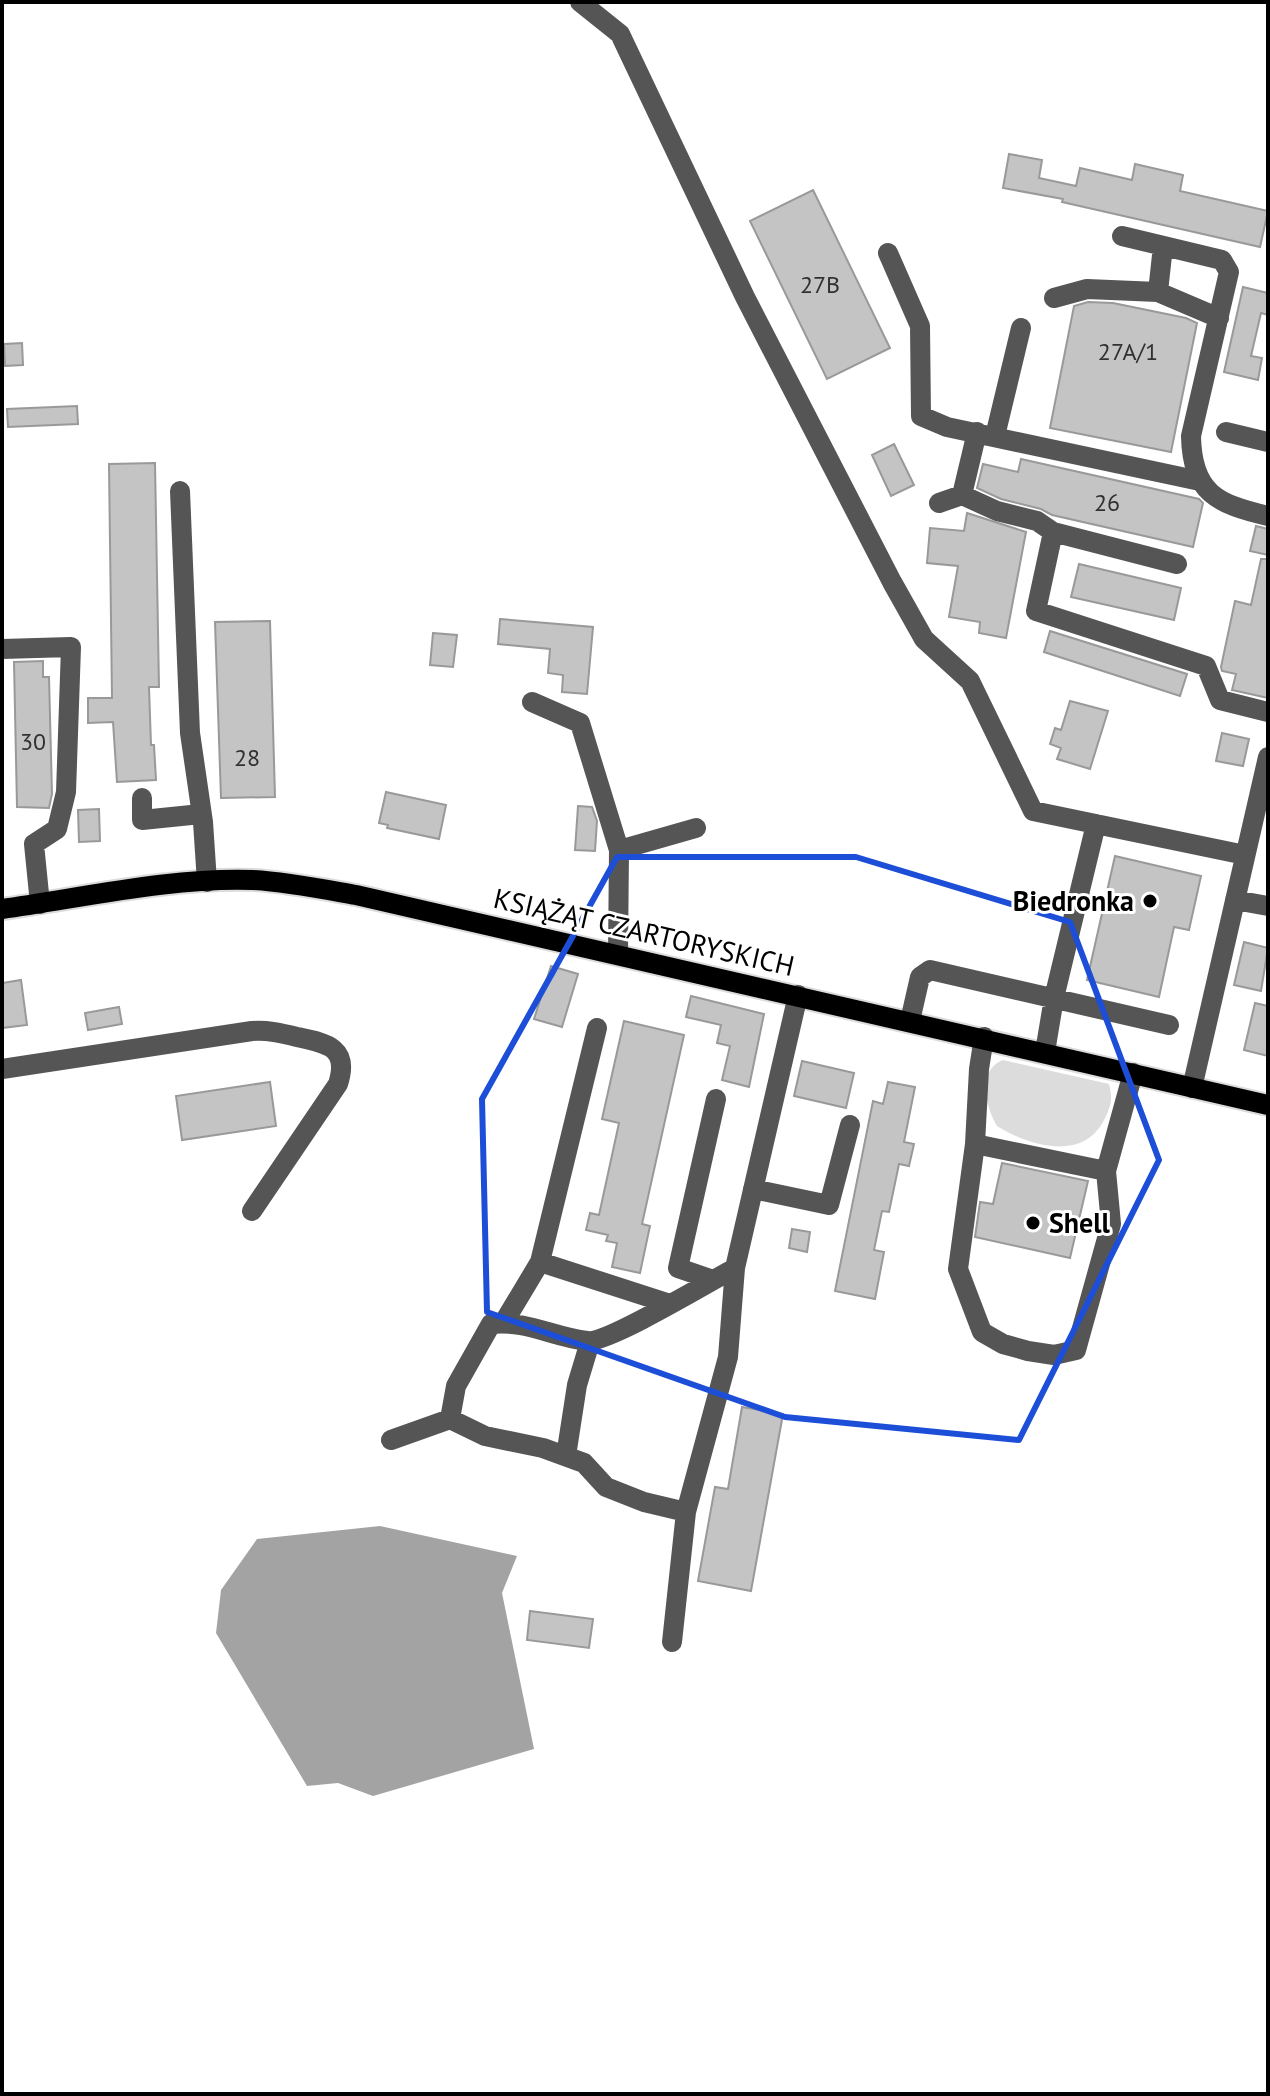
<svg xmlns="http://www.w3.org/2000/svg" width="1270" height="2096" viewBox="0 0 1270 2096" font-family="'PT Sans',sans-serif">
<style>
.green{fill:#dcdcdc}
.water{fill:#a3a3a3}
.building{fill:#c4c4c4;stroke:#999;stroke-width:2}
.lines{fill:none;stroke-linecap:round;stroke-linejoin:round}
.major-casing{stroke:#dbdbdb;stroke-width:24}
.minor{stroke:#555;stroke-width:20}
.major{stroke:#000;stroke-width:20}
.marked{fill:none;stroke:#1d4ed8;stroke-width:6;stroke-linejoin:round}
.poi-dot{fill:#000;stroke:#fff;stroke-width:3}
.labels{text-anchor:middle;stroke-width:6;stroke-linejoin:round;paint-order:stroke}
.number-label{font-size:24px;fill:#313131}
.poi-label{font-size:28px;font-weight:bold;fill:#000;stroke:#fff;text-anchor:end}
.street-label{font-size:28px;fill:#000;stroke:#fff}
</style>
<rect width="100%" height="100%" fill="#fff"/>
<path class="green" d="M1003,1060L1109,1084C1113,1099 1111,1106 1104,1120C1083,1162 1029,1146 997,1126C986,1108 976,1070 1003,1060Z"/>
<path class="water" d="M380,1526L517,1556L502,1593L534,1749L373,1796L338,1783L307,1786L216,1633L221,1590L257,1539Z"/>
<path class="building" d="M1009,154L1042,160L1039,178L1076,186L1080,168L1132,180L1135,164L1183,175L1180,191L1268,211L1260,247L1062,202L1063,199L1003,188Z
M813,190L890,348L827,379L750,221Z
M1243,287L1268,293V315L1261,313L1251,356L1262,358L1258,380L1224,372Z
M1088,302L1113,303L1186,318L1197,323L1171,452L1050,428L1074,306Z
M22,343L23,365L5,366L4,344Z
M77,406L78,424L8,427L7,409Z
M894,444L914,485L891,496L872,455Z
M1021,459L1199,499L1203,503L1193,547L1052,515L1041,509L1001,499L977,488L983,464L1018,472Z
M155,463L159,687H149L151,745H154L156,780L117,782L113,722L88,723V698H112L109,464Z
M967,513L1026,532L1006,638L979,633L980,622L949,617L958,566L927,563L930,528L964,531Z
M1256,526L1268,529V555L1250,551Z
M1261,559H1268V698L1232,690L1236,674L1222,671L1221,667L1235,601L1251,605Z
M1079,564L1181,588L1174,620L1071,597Z
M500,619L593,627L587,694L562,692L563,675L548,673L550,649L498,644Z
M270,621L275,797L221,798L215,622Z
M1050,631L1187,674L1180,696L1044,652Z
M433,633L457,635L453,667L430,665Z
M43,661V677H49L52,794L49,808L17,807L14,662Z
M1070,701L1108,711L1090,769L1057,759L1061,748L1050,744L1055,728L1061,730Z
M1222,733L1249,739L1243,766L1216,761Z
M386,792L446,805L439,839L387,828L388,825L379,823Z
M578,806L592,807L597,821L595,851L575,850Z
M99,809L100,841L79,842L78,810Z
M1115,856L1201,876L1189,930L1174,927L1159,997L1087,980Z
M1244,942L1268,948L1261,991L1234,985Z
M551,966L578,974L562,1027L534,1019Z
M21,980L27,1025L2,1028V983Z
M691,996L764,1014L749,1087L722,1080L730,1046L717,1043L721,1025L686,1017Z
M1255,1003L1268,1006V1056L1244,1050Z
M119,1007L122,1024L88,1030L85,1013Z
M624,1021L684,1035L642,1224L650,1226L640,1273L612,1267L617,1243L606,1241L608,1235L586,1230L590,1213L599,1215L619,1123L602,1119Z
M802,1061L854,1073L846,1108L794,1096Z
M270,1082L276,1126L182,1140L176,1096Z
M888,1082L915,1087L904,1142L914,1144L909,1166L899,1164L889,1212L882,1211L874,1250L884,1252L875,1299L835,1291L873,1101L883,1104Z
M1002,1163L1088,1181L1070,1258L975,1237L980,1202L993,1204Z
M792,1229L810,1232L807,1252L789,1248Z
M742,1407L783,1414L751,1591L698,1581L715,1487L728,1489Z
M530,1611L593,1619L589,1648L527,1640Z"/>
<g class="lines">
<g class="major-casing">
<path id="major" d="M2,909C81,898 173,877 253,880C287,882 322,889 356,895L1268,1105"/>
</g>
<path class="minor" d="M580,2L620,34L745,297L892,582L924,639L970,681L1033,811L1245,855
M1122,236L1222,260L1229,272L1191,436C1192,493 1217,504 1268,516
M1163,246L1158,292L1219,318
M888,253L920,326L921,416L947,427L1200,481
M1054,298L1087,289L1158,292
M1226,432L1268,442
M995,436L1021,328
M180,491L190,733L203,822L207,882
M962,495L997,511L1037,521L1053,532
M939,503L962,495L977,432
M1177,564L1053,532L1036,611L1206,666L1220,700L1268,712
M2,649L71,647L66,792L57,829L34,844L40,904
M532,702L580,723L619,850L618,954
M142,798V820L201,814
M619,850L696,828
M1235,900L1268,906
M910,1021L920,977L930,970L1169,1025
M984,1037L979,1069L975,1144L958,1269L982,1332L1003,1344L1028,1351L1054,1355L1076,1350L1111,1224L1106,1171L1133,1073
M1045,1052L1054,998L1096,824
M2,1069L252,1031C268,1030 281,1033 297,1037C326,1043 350,1047 338,1084L252,1211
M1192,1088L1268,757
M975,1144L1106,1171
M753,1189L829,1205L850,1125
M540,1262L670,1304
M735,1268L728,1357L686,1512L644,1502L606,1487L584,1463L543,1448L485,1436L450,1419L456,1386L491,1324C526,1320 553,1337 587,1341C606,1344 711,1281 735,1268L798,995
M713,1280L678,1268L716,1099
M504,1322L540,1262L597,1028
M391,1440L450,1419
M566,1456L577,1385L590,1342
M672,1642L686,1512"/>
<use href="#major" class="major"/>
</g>
<path class="marked" d="M617,857H856L1070,922L1159,1160L1019,1440L785,1417L487,1312L482,1099Z"/>
<g class="poi-dot">
<circle cx="1150" cy="901" r="8"/>
<circle cx="1033" cy="1223" r="8"/>
</g>
<g class="labels">
<g class="number-label">
<text x="820" y="293">27B</text>
<text x="1128" y="360">27A/1</text>
<text x="1107" y="511">26</text>
<text x="33" y="750">30</text>
<text x="247" y="766">28</text>
</g>
<g class="poi-label">
<text x="1134" y="911">Biedronka</text>
<text x="1049" y="1233" text-anchor="start">Shell</text>
</g>
<g class="street-label">
<text transform="translate(644 932) rotate(13)" y="10">KSIĄŻĄT CZARTORYSKICH</text>
</g>
</g>
<rect width="1270" height="2096" fill="none" stroke="#000000" stroke-width="8"/>
</svg>
